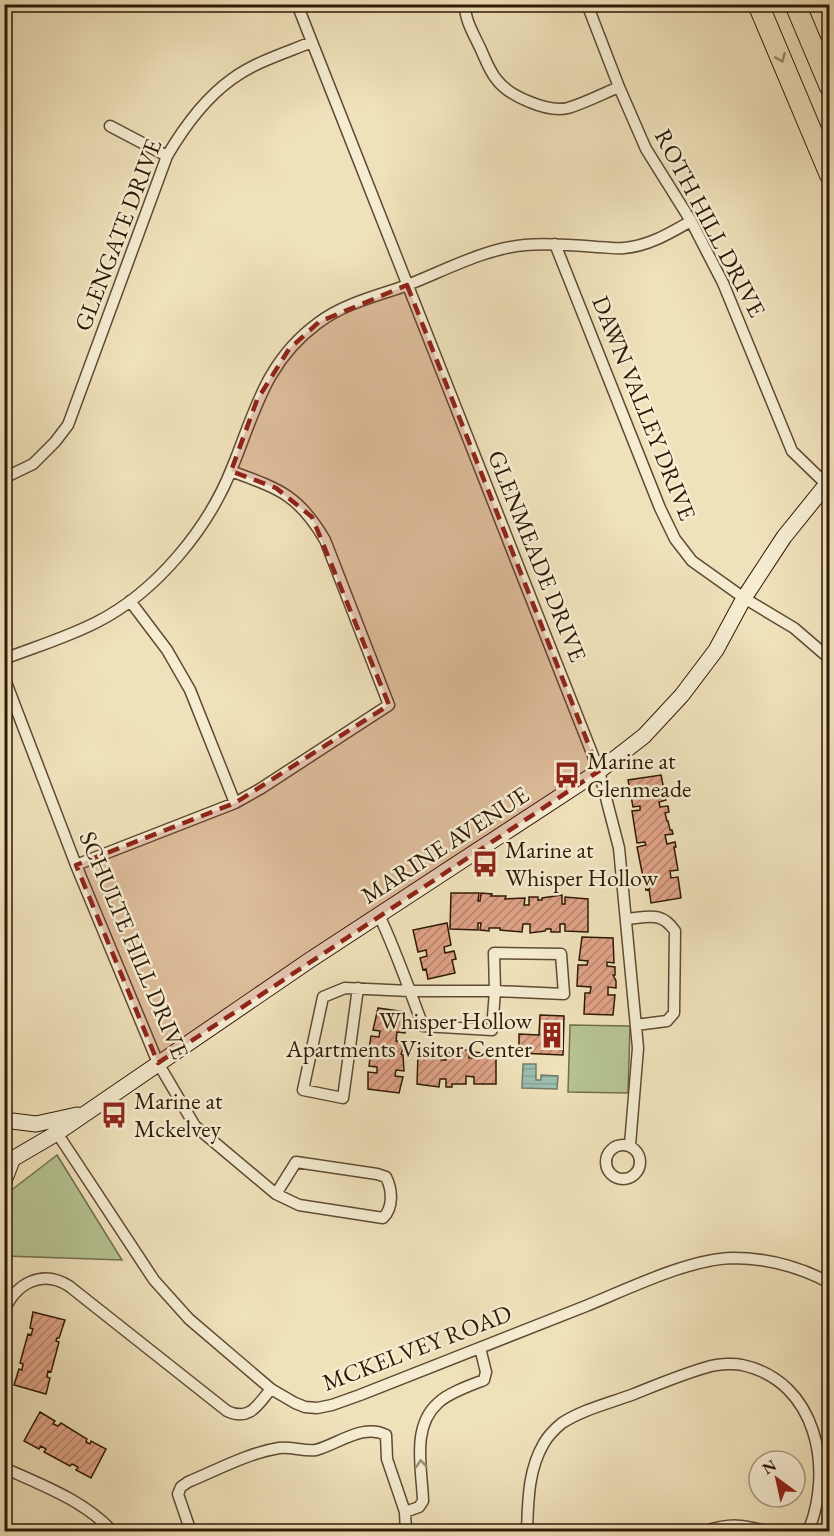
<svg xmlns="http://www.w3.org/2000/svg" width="834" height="1536" viewBox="0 0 834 1536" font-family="'EB Garamond',serif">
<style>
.park{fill:#b6c392;stroke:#726e4c;stroke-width:1.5}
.water{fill:url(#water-rules);stroke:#6f7c6c;stroke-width:1.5}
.building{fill:url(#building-hatch);stroke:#2f1906;stroke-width:1.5}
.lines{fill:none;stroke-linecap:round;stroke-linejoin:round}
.street-casing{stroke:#5f4b33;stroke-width:13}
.secondary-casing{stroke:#2f1906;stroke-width:17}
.highway-casing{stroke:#2f1906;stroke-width:22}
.street{stroke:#f5ecd2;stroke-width:10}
.secondary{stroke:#f5ecd2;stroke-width:15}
.highway{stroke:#efe1ba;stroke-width:20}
.oneway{stroke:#998769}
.oneway2{stroke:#9c8d76}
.marked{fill:#8f2418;fill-opacity:0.2;stroke:#8f2418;stroke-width:4.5;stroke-dasharray:12 8;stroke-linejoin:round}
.labels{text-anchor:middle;stroke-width:5;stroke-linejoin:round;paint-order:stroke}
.street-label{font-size:24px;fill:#2f1906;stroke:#f5ecd2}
.poi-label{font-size:24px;fill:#2f1906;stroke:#f5ecd2;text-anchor:start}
</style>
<defs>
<pattern id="water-rules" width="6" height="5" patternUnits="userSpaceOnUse" patternTransform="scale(1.5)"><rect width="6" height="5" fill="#9abeb0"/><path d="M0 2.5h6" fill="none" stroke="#85a396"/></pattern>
<pattern id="building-hatch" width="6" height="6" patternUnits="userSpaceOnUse" patternTransform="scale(1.5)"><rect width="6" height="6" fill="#e0a387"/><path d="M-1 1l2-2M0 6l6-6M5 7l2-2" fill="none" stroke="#b6846c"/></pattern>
</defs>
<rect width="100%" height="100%" fill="#efe1ba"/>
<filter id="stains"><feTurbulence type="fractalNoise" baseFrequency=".00333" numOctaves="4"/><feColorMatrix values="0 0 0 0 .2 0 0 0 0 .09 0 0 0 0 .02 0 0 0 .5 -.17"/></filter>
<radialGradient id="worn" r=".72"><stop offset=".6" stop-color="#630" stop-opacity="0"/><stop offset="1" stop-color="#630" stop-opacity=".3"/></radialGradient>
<path class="park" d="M570,1025L630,1026L628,1093L568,1092Z
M57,1155L122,1260L5,1256V1195Z"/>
<path class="water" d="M523,1064H536V1080H541V1075L558,1076L557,1089L522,1088Z"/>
<path class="building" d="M661,775L666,800L659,802L660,807L668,806L669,812L665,813L667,821H668L670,830H672L673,834L665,835L667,844L675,842L676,847H674L678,870L670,871L671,878L678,877L681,898L651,903L649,889L646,890L645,883L653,881L652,875L643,877L637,847L646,845L645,842L637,843L632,811L640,810V806L633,807L628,780Z
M451,893H479L478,901H480L481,893L492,894L491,896H506L505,899L525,898L524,905H529V897H538V900H542V898L562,895V904H565V897L588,899V932L565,931V924H560V932H551V929H546L545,931L530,933V924H523L522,932L500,930V928H489V931L480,930L481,923H478V930L450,929Z
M447,923L451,945L444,947L445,953L454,951L456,959L452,960L455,973L428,979L426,969L423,970L420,958L427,956L426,950L418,952L413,930Z
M582,937L613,938L614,963L607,962V966L615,967V975H613L616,981V988L608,987V995H615L613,1015L584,1014L585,993H590L591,987L577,986L578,965H587L588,961L579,960Z
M378,1008L406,1012L405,1033L397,1032L396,1041L405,1042L401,1054L403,1055L404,1071L396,1070L395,1076L403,1077L399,1093L368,1089V1072L377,1073V1067L369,1066L370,1058H372L376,1050L369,1049L371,1036L379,1037L380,1031L373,1030Z
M540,1015L564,1016L563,1055L519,1053V1034L539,1035Z
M460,1050H469V1058H473V1052L496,1054V1084H474V1077L466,1076V1084H452V1087H446V1079H440L439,1087L417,1084L418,1054H433V1052H441V1060H446V1052L459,1054Z
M33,1312L65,1320L59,1338H57L56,1341L59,1342L51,1372L48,1371L47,1377L50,1378L46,1394L14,1385L19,1369L22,1370L23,1364L20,1363L28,1334L31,1335L33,1329L30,1328Z
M40,1412L55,1421L53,1424L58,1426L61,1423L87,1439L86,1442L90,1444L91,1441L106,1449L91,1478L76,1470L78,1467L72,1464L70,1466L44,1452L46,1449L41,1446L39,1449L24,1441Z"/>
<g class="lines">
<g class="street-casing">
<path id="street" d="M297,4L599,771L619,848L638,1048L630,1145
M465,4C464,20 476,38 482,52C486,61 490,72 497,80C509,96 548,113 568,108C585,103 602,94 619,87
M587,4L619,87L646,149L691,221L723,283L792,451L826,484
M110,126L167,156
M555,244L660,508L675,539L692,561L744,598L794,628L830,659
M4,478L33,464L55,442L68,425L167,156C184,127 204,99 232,79C255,62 285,53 312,42
M130,601L167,650L190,690L235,803
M4,659C35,647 68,637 97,622C156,592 208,529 232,468C255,412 265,362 318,323C343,304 376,296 405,286C444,271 483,249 525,245C549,243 573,245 597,247C606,247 616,249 624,248C649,246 670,233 691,221
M4,677L76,865L158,1063L195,1126L276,1194L299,1205L383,1218C394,1207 392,1189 386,1177L377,1174L296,1162L276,1194
M76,865L235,803L260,789L389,705L325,540C298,494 279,489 231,471
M627,919C649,917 661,911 675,931L674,1013L667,1021L636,1025
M358,988L343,1098L303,1090L323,997L345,988L410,991H495L494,953L561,954L564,994L495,991L492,1030L423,1026C409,989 396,951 379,915
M57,1133L154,1280L189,1319L271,1389L295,1403L305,1407L317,1408L332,1405L360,1395C435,1366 510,1336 586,1306C628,1289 688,1259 733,1258C767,1258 800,1267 830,1283
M606 1162a17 17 0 1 1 34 0a17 17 0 1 1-34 0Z
M4,1311C16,1283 42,1269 69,1286L227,1411C250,1422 258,1404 271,1389
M4,1468C42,1485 85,1501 113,1532
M405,1512L419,1507L423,1501C422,1469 411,1427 438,1403C448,1393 471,1385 484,1380L486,1372L480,1348
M191,1532L178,1494L181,1487L188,1482C217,1470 248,1453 279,1448C291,1446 304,1452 316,1450C338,1444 364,1423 386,1435L387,1459L405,1512L406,1532
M527,1532C528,1501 528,1470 544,1443C548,1436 556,1428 562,1423C584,1409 610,1403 634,1394C659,1384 685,1373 711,1366C719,1364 734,1363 742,1365C817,1381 834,1469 808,1532
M702,1532C730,1523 742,1524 769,1532"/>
</g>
<g class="secondary-casing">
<path id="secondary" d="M4,1120L36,1124L77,1115
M4,1164L57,1133L310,960L599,771L644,736L682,695L716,650L744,598L784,537L830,480
M4,1181L13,1158"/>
</g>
<g class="highway-casing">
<path id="highway" d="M758,4L830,175
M795,4L830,87"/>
</g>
<use href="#street" class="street"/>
<use href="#secondary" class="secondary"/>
<use href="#highway" class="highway"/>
</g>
<defs><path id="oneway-chevron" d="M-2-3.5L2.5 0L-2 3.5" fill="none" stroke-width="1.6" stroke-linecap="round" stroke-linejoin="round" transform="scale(1.5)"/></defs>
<use class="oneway" href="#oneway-chevron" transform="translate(781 58) rotate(67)"/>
<use class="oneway2" href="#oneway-chevron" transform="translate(421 1464) rotate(-94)"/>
<path class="marked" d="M407,285L599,771L158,1063L76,865L235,803L389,705L312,517L276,488L231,471L257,400L289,349L319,322Z"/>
<defs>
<g id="bus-bare" transform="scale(2.07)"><path d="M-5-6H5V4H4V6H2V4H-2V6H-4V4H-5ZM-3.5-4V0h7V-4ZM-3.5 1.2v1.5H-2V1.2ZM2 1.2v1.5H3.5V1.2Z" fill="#8f2418" stroke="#f5ecd2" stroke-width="2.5" paint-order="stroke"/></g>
<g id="building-bare" transform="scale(2.07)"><path d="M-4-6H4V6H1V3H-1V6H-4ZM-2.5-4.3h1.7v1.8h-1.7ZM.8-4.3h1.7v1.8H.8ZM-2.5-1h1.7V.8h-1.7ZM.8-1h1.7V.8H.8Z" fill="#8f2418" stroke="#f5ecd2" stroke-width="2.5" paint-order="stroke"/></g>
</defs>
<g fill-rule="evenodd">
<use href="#bus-bare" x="567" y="775"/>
<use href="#bus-bare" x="485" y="864"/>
<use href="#building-bare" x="552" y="1035"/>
<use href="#bus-bare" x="114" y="1115"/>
</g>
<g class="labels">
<g class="street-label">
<text transform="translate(710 223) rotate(62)" y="8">ROTH HILL DRIVE</text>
<text transform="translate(118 235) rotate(-69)" y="8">GLENGATE DRIVE</text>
<text transform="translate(644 408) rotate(68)" y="8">DAWN VALLEY DRIVE</text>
<text transform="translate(537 556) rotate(68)" y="8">GLENMEADE DRIVE</text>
<text transform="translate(445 845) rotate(-33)" y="8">MARINE AVENUE</text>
<text transform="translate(134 945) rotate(67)" y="8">SCHULTE HILL DRIVE</text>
<text transform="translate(417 1348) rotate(-21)" y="8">MCKELVEY ROAD</text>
</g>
<g class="poi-label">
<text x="587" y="769">Marine at<tspan x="587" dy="28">Glenmeade</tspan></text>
<text x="505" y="858">Marine at<tspan x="505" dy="28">Whisper Hollow</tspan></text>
<text x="532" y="1029" text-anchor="end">Whisper Hollow<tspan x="532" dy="28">Apartments Visitor Center</tspan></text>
<text x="134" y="1109">Marine at<tspan x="134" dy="28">Mckelvey</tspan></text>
</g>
</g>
<rect width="834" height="1536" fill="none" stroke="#efe1ba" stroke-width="24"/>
<rect x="6" y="6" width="822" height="1524" fill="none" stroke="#2f1906" stroke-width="3"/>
<rect x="12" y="12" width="810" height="1512" fill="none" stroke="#2f1906" stroke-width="1.5"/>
<g transform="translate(777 1479) rotate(327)"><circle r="28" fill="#f5ecd2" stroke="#a69880" stroke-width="1.5"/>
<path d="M0-4.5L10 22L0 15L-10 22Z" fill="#8f2418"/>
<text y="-9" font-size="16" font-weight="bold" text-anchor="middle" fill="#2f1906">N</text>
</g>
<rect width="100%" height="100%" filter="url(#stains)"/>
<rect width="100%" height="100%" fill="url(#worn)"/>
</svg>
